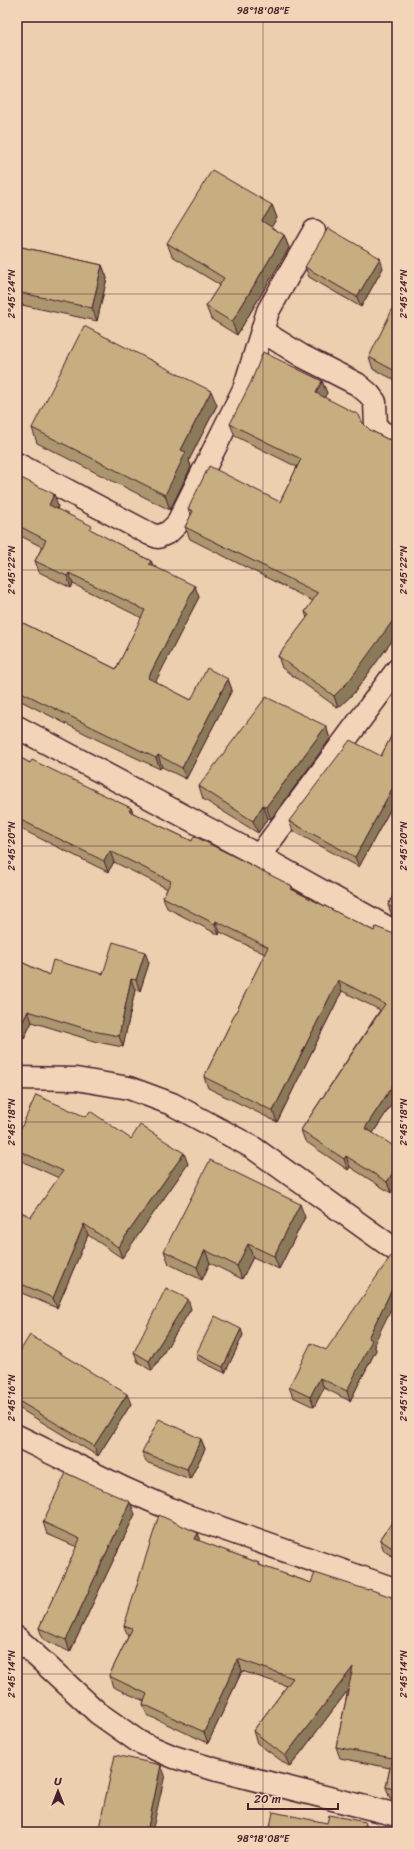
<svg xmlns="http://www.w3.org/2000/svg" width="414" height="1849" viewBox="0 0 414 1849" font-family="Sriracha,sans-serif">
<style>
.lines{fill:none;stroke-linecap:round;stroke-linejoin:round}
.minor-casing{stroke:#4a1f2b;stroke-width:25}
.minor{stroke:#f2d4b8;stroke-width:22}
.wall{fill:#ab966f;stroke:#4a1f2b}
.shaded-wall{fill:#8b7a5a;stroke:#4a1f2b}
.building{fill:#c7ae81;stroke:#4a1f2b}
.ticks{fill:none;stroke:#4a1f2b;stroke-width:1;stroke-opacity:0.45}
.neatline{fill:none;stroke:#4a1f2b;stroke-width:1.5}
.ticks-label{font-size:10px;text-anchor:middle;fill:#4a1f2b}
</style>
<rect width="100%" height="100%" fill="#eccfaf"/>
<filter id="ink" filterUnits="userSpaceOnUse"><feTurbulence type="fractalNoise" baseFrequency=".025" numOctaves="2"/><feDisplacementMap in="SourceGraphic" scale="8" xChannelSelector="R" yChannelSelector="G"/><feConvolveMatrix kernelMatrix="1 2 1 2 8 2 1 2 1" color-interpolation-filters="sRGB"/></filter>
<g filter="url(#ink)">
<g class="lines">
<g class="minor-casing">
<path id="minor" d="M314,231L268,311L262,331L302,356L357,384L369,394L375,402L376,426L380,431L397,440
M17,464L150,534L158,537L169,532L177,524L244,389L262,331
M17,727L259,856L397,933
M259,856L397,670
M17,1078L76,1079L129,1088L172,1104L252,1147L397,1251
M17,1436L125,1489L184,1515L397,1590
M17,1638L98,1713L139,1742L174,1757L217,1770L397,1815"/>
</g>
<use href="#minor" class="minor"/>
</g>
<path class="wall" d="M272,205L277,218L271,227L284,235L289,248L237,335L211,319L206,306L220,285L172,256L167,243Z
M17,246L102,265L107,278L97,321L17,304Z
M305,267L383,268L361,307L309,277Z
M397,308V381L373,369L369,357Z
M322,381L327,393L324,397L362,422L370,430L387,439L393,440L397,439V634L354,693L338,708L282,668L278,656L307,618L305,612L313,601L190,539L185,527L191,516L188,509L280,502L297,467L235,436L230,424Z
M217,405L189,460L191,467L170,510L37,443L32,428Z
M17,476L58,506L57,509L93,531L151,561L153,565L199,597L155,682L191,700L228,679L232,690L186,779L162,767L160,769L96,739L17,699V620L116,669L142,618L73,584L71,588L39,572L35,561L42,547L17,534Z
M397,725V800L396,799L359,867L293,831L289,821L381,756Z
M326,726L330,739L271,819L268,818L258,833L203,799L199,786Z
M17,756L30,763L131,808L133,813L192,841L292,886L294,891L374,931L376,927L397,1096L373,1133L391,1193L350,1167L348,1170L305,1141L301,1130L380,1010L342,991L277,1122L208,1088L204,1077L265,954L220,932L219,935L167,908L163,897L168,889L114,862L108,872L17,827Z
M397,889V919L392,916L388,905Z
M17,960L49,975L103,974L149,963L140,991L135,990L123,1047L97,1042L32,1022L24,1038L17,1035Z
M17,1137L131,1139L188,1164L122,1258L88,1235L57,1308L17,1291V1210L31,1217L59,1178L17,1159Z
M305,1217L279,1269L253,1257L242,1279L210,1263L202,1280L169,1264L164,1251Z
M191,1309L152,1371L138,1362L134,1352Z
M243,1335L225,1373L198,1360L196,1354Z
M374,1344L376,1350L350,1401L324,1388L314,1407L293,1397L289,1387L326,1350Z
M17,1356L131,1404L98,1456L17,1407Z
M201,1439L205,1449L190,1479L146,1462L142,1452Z
M135,1514L70,1652L43,1639L39,1628L77,1547L47,1534L43,1522Z
M397,1515V1559L384,1551L380,1540Z
M198,1533L201,1542L259,1563L261,1566L311,1583L368,1590L397,1599V1800L390,1799L386,1787L390,1768L340,1758L336,1747L348,1690L290,1767L257,1743L253,1731L287,1686L242,1671L208,1743L147,1715L143,1704L144,1701L113,1687L109,1676L128,1637L124,1626Z"/>
<path class="shaded-wall" d="M272,205L277,218L267,234L262,221Z
M284,235L289,248L237,335L232,322Z
M380,258L383,268L361,307L357,297Z
M102,265L107,278L97,321L92,308Z
M322,381L327,393L320,405L316,393Z
M211,391L217,405L189,460L191,467L170,510L165,495L181,450Z
M54,494L58,506L53,516L49,505Z
M151,561L155,572L149,564Z
M69,573L73,584L71,588L67,576Z
M195,586L199,597L152,689L148,678Z
M394,619L397,627V634L354,693L338,708L334,696Z
M228,679L232,690L186,779L182,768Z
M326,726L330,739L271,819L266,807Z
M158,755L162,767L160,769L156,758Z
M392,789L396,799L359,867L355,857Z
M263,805L268,818L258,833L253,821Z
M131,808L135,819L129,811Z
M110,851L114,862L108,872L104,861Z
M216,921L220,932L219,935L215,924Z
M145,952L149,963L140,991L136,980Z
M131,979L135,990L123,1047L119,1036Z
M338,980L342,991L277,1122L273,1111Z
M28,1011L32,1022L24,1038L20,1027Z
M397,1079V1096L369,1139L365,1128Z
M184,1153L188,1164L122,1258L118,1247Z
M346,1156L350,1167L348,1170L344,1159Z
M397,1166V1183L391,1193L387,1182Z
M300,1204L305,1217L279,1269L274,1256Z
M84,1224L88,1235L57,1308L53,1298Z
M248,1244L253,1257L242,1279L237,1266Z
M205,1250L210,1263L202,1280L197,1267Z
M397,1279V1297L374,1344L376,1350L350,1401L347,1391L368,1338Z
M188,1299L191,1309L152,1371L149,1361Z
M241,1329L243,1335L225,1373L223,1367Z
M320,1378L324,1388L314,1407L310,1397Z
M127,1394L131,1404L98,1456L94,1446Z
M201,1439L205,1449L190,1479L187,1469Z
M130,1502L135,1514L70,1652L66,1640Z
M198,1533L202,1544L195,1539Z
M238,1659L242,1671L208,1743L204,1732Z
M353,1667L357,1678L290,1767L285,1756Z
M161,1765L165,1775L152,1832H147Z
M365,1822L369,1832H363Z"/>
<path class="building" d="M212,170L272,205L262,221L284,235L232,322L206,306L224,278L167,243Z
M328,228L380,258L357,297L305,267Z
M17,246L102,265L92,308L17,292Z
M394,306L397,308V372L369,357Z
M84,326L211,391L181,450L186,452L165,495L32,428Z
M263,352L322,381L316,393L359,415L362,422L370,430L387,439L393,440L397,439V621L394,619L349,681L334,696L278,656L309,615L305,612L318,593L185,527L193,511L188,509L209,466L280,502L301,459L230,424L251,382Z
M397,410V417L395,415Z
M17,476L54,494L49,505L92,526L90,529L151,561L149,564L195,586L148,678L191,700L207,668L228,679L182,768L158,755L156,758L92,727L17,690V620L116,669L145,610L69,573L67,576L35,561L46,540L17,525Z
M266,697L326,726L266,807L263,805L253,821L199,786Z
M397,725V792L392,789L355,857L289,821L350,740L381,756Z
M17,756L30,763L32,760L131,808L129,811L192,841L194,836L292,886L291,889L374,931L376,927L394,934L397,933V1079L365,1128L397,1148V1166L387,1182L346,1156L344,1159L301,1130L385,1004L338,980L273,1111L204,1077L268,947L216,921L215,924L163,897L171,881L110,851L104,861L17,818Z
M397,889V911L388,905Z
M113,942L145,952L136,980L131,979L119,1036L93,1031L28,1011L20,1027L17,1026V960L49,975L53,960L103,974Z
M36,1095L86,1117L90,1111L131,1139L140,1125L184,1153L118,1247L84,1224L53,1298L17,1282V1210L31,1217L63,1171L17,1150V1137Z
M210,1160L300,1204L274,1256L248,1244L237,1266L205,1250L197,1267L164,1251Z
M393,1253H397V1279L368,1338L372,1340L347,1391L320,1378L310,1397L289,1387L311,1343L326,1350Z
M166,1288L188,1299L149,1361L134,1352Z
M215,1316L241,1329L223,1367L196,1354Z
M30,1335L127,1394L94,1446L17,1400V1356Z
M159,1419L201,1439L187,1469L142,1452Z
M66,1473L130,1502L66,1640L39,1628L80,1539L43,1522Z
M159,1515L198,1533L195,1539L259,1563V1565L311,1583L315,1573L368,1590L369,1589L397,1599V1790L386,1787L392,1758L336,1747L353,1667L285,1756L253,1731L293,1678L238,1659L204,1732L143,1704L147,1694L109,1676L132,1629L124,1626Z
M397,1515V1551L380,1540Z
M115,1755L161,1765L147,1832H98Z
M273,1812L327,1823L329,1815L365,1822L363,1832H269Z"/>
</g>
<path class="ticks" d="M263,17V1832M17,18H397M17,294H397M17,570H397M17,846H397M17,1122H397M17,1398H397M17,1674H397"/>
<rect width="414" height="1849" fill="none" stroke="#f2d4b8" stroke-width="44"/>
<g transform="translate(58 1791)" stroke="#f2d4b8" stroke-width="3" paint-order="stroke">
<path d="M0-3L7 15L0 10L-7 15Z" fill="#4a1f2b"/>
<text y="-6" font-size="11" font-weight="bold" text-anchor="middle" fill="#4a1f2b">U</text>
</g>
<path d="M248 1803v6h90v-6" fill="none" stroke="#4a1f2b" stroke-width="2"/>
<text x="254" y="1803" font-size="12" fill="#4a1f2b" stroke="#f2d4b8" stroke-width="3" paint-order="stroke">20 m</text>
<rect x="22" y="22" width="370" height="1805" class="neatline"/>
<g class="ticks-label">
<text x="263" y="14">98°18'08"E</text>
<text transform="translate(11 294) rotate(-90)" y="4">2°45'24"N</text>
<text transform="translate(403 294) rotate(-90)" y="4">2°45'24"N</text>
<text transform="translate(11 570) rotate(-90)" y="4">2°45'22"N</text>
<text transform="translate(403 570) rotate(-90)" y="4">2°45'22"N</text>
<text transform="translate(11 846) rotate(-90)" y="4">2°45'20"N</text>
<text transform="translate(403 846) rotate(-90)" y="4">2°45'20"N</text>
<text transform="translate(11 1122) rotate(-90)" y="4">2°45'18"N</text>
<text transform="translate(403 1122) rotate(-90)" y="4">2°45'18"N</text>
<text transform="translate(11 1398) rotate(-90)" y="4">2°45'16"N</text>
<text transform="translate(403 1398) rotate(-90)" y="4">2°45'16"N</text>
<text transform="translate(11 1674) rotate(-90)" y="4">2°45'14"N</text>
<text transform="translate(403 1674) rotate(-90)" y="4">2°45'14"N</text>
<text x="263" y="1842">98°18'08"E</text>
</g>
</svg>
